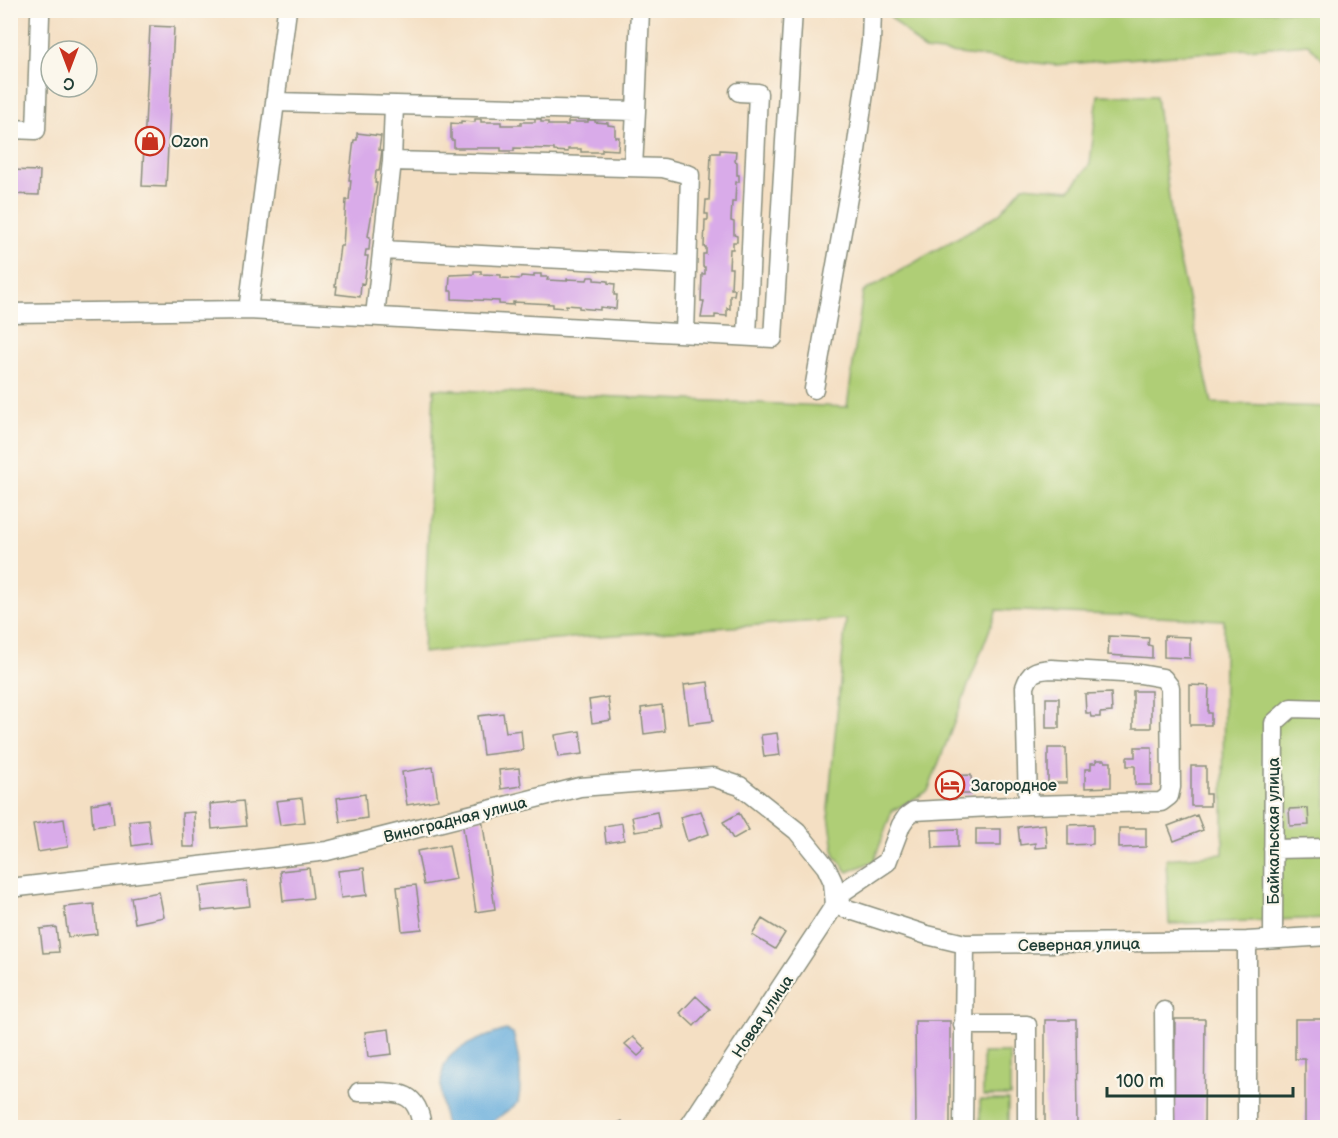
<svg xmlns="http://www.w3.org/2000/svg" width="1338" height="1138" viewBox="0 0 1338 1138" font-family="'Balsamiq Sans',sans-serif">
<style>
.green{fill:#afce76;stroke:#678655;stroke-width:1.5}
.water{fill:#65acdc;stroke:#427488;stroke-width:1.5}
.building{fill:#d9abe9}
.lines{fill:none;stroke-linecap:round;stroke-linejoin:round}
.minor-casing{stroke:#8a8e7c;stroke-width:21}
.minor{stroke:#fff;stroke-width:18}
.labels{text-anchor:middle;stroke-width:4.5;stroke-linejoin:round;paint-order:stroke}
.poi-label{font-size:16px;fill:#1f3d34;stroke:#fbf7ec;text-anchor:start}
.street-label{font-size:16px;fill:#1f3d34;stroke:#fbf7ec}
</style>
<rect width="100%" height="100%" fill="#fbf7ec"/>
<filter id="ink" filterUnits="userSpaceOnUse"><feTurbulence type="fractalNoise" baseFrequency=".0167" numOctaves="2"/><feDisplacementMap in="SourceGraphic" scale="12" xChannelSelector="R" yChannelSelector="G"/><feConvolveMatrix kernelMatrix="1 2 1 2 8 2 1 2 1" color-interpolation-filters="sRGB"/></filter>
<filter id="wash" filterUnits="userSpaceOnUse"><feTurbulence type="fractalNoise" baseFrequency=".008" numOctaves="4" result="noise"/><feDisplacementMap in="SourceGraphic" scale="24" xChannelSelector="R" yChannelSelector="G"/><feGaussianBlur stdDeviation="1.35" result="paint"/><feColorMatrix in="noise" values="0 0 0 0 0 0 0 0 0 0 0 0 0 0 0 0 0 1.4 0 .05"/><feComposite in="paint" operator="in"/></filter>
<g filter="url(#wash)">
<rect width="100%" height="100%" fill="#f4dfc3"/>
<path class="green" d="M885,11H1327V64L1308,44L1055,65L924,50Z
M1098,95L1156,96L1174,236L1212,403L1327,407V918L1169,924L1166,859L1223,854L1224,620L997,610L928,791L892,811L874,861L848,872L835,856L828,809L846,619L527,641L423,653L434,389L847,407L863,292L999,214L1023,186L1070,190L1090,164Z
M983,1053H1010V1096H983Z
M980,1100H1008V1127H980Z"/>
<path class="water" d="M506,1030L513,1033C519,1057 523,1078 518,1103L485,1127H446C442,1109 436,1076 448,1059C458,1045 490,1035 506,1030Z"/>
<g id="blocks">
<path class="building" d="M150,26L174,27L166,187L142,186Z
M475,119H481V122H501V125H521V122H535V119H541V122H548V125H568V122H588V120H595V122L608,123V125L615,126V137H619L618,150L602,149V152H581V149H568V152L554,151V149L514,148V151H501V148H454V140H451V123L461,124V121L475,122Z
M357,133L381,136L379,150H382L379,171H376L375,183H377L368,236L370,237L369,250H366L365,256H368L364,284L361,283L360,297L336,294L337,286H335L340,246H343L346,200H349L351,180H349L354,140H357Z
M720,150L736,151L735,161L737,162V175H739V182H736L735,202H732L731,221L734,222V235L737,236V242H733V249H730L729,268H732L731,289H735L734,295H730V309L727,308V316L715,315V318H701L704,301H701L702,274H705V267H703V254H706V247H704L705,220H708V214H705L706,200H709L711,153H720Z
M10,170L40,171L39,195L10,194Z
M474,271H481V274L501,275V278L520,279L521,276L534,277V274H541V277H548L547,280L567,281V279L587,280L588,277H594V280L608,281V283L615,284L614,295H617L616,309L600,307V310L579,308V306L566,305V308L553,307V304L513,302V305L499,304V301L452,299V291H449L450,275L474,274Z
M1109,636L1149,638L1148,645L1152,646V658L1108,655Z
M1164,636L1190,637V658L1164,657Z
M708,682L713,721L689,724L684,685Z
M1190,685L1209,686L1208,713H1211V725H1190Z
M1133,691H1151V728H1133Z
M1111,693L1112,712L1100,713V717H1091L1090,713H1086L1085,694Z
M608,697L611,720L592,723L589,700Z
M1046,698H1059V728H1046Z
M662,705L665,731L644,734L641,708Z
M503,713L506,732L521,730L523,750L483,755L478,716Z
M580,731L583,754L558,757L555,735Z
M777,733L780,755L764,757L761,735Z
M1135,747H1152V785H1135V766H1127V757H1135Z
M1048,748H1066L1067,783H1048Z
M1096,760H1105V762H1111V787L1085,788V769H1091V763H1096Z
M1191,766H1206V794H1210V806H1191Z
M433,767L438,800L407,805L402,772Z
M519,768L521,786L501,789L499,770Z
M971,775L972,794H942V776Z
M365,794L367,818L340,822L337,798Z
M302,798L305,822L280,825L276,801Z
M111,801L114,824L93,827L91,804Z
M243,801L246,826L212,829L210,804Z
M1308,808L1309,825L1290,826L1289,809Z
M701,811L709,834L687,841L680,817Z
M194,812L195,847H183L182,813Z
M657,812L660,828L635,832L632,817Z
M739,813L749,830L733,839L723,822Z
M1197,815L1203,830L1174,841L1168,826Z
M482,818L495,909L476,912L462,821Z
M64,819L68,847L38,852L33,824Z
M148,819L151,843L132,846L129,821Z
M622,823L624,840L606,843L604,826Z
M1045,824L1047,847L1035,848V843L1020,845L1018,827Z
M1093,824V844L1068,845V825Z
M1119,828H1146V847L1119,848Z
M958,829V847L933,848L932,830Z
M976,829H1001V845H976Z
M449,845L456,879L424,885L417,851Z
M309,868L313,898L283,901L280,871Z
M364,868L367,895L341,898L338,871Z
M247,881L250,906L202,911L199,887Z
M416,885L422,929L402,931L397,887Z
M159,892L164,917L135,923L131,897Z
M94,904L97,934L68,937L64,907Z
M762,919L785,933L775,949L752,935Z
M56,927L59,952L43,953L40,929Z
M696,996L710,1009L694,1026L680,1013Z
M1175,1019H1205L1204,1128H1174Z
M1295,1019H1328V1128H1305V1059H1295Z
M1045,1020H1076L1077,1128H1045Z
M915,1021H950V1128H916Z
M389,1029L392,1054L368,1057L365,1032Z
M633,1037L646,1049L638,1056L625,1044Z
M622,1121L625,1128H614L613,1125Z"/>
</g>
</g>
<g filter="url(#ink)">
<use href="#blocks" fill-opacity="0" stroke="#8a8e7c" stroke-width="1.5"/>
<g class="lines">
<g class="minor-casing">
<path id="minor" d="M739,92L758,93L747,336
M275,102L636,111L640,10
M10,129L36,130L40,16
M392,161L394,105
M633,167L636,111
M382,250L686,265
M248,310L287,10
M10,313L248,310L773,338L793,10
M375,316L392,161L663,168L690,175L685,333
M814,389L855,158L871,42L872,10
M1273,849L1328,848
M10,888L327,851L580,787L713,777L740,786L797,831L826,867L833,882L835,905
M835,905L927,935L965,944L1247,941L1328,936
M1273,939L1274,723L1291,708L1328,709
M1247,941V1128
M1164,1011L1165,1128
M963,1025H1027V1128
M359,1092C393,1093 418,1086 422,1128
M688,1128L844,891L887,862L901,825L907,816L914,811L1028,805L1161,802L1169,796L1171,787L1170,687L1163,678L1140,674L1051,669C1035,670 1030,672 1025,687L1028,805
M963,1128L965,944"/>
</g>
<use href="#minor" class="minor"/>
</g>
</g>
<defs>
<g id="shop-ring" transform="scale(1.5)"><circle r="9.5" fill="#fbf7ec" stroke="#c8321e" stroke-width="1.5"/><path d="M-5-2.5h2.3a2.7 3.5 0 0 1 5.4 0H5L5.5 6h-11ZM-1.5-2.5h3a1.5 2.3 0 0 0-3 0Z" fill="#c8321e"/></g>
<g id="hotel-ring" transform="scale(1.5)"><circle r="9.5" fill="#fbf7ec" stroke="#c8321e" stroke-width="1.5"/><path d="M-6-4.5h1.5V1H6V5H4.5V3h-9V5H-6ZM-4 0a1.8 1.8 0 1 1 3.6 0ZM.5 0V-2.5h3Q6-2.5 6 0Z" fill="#c8321e"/></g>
</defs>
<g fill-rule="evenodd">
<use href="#shop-ring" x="150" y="141"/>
<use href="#hotel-ring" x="950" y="785"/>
</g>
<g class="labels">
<g class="poi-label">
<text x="171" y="147">Ozon</text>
<text x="971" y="791">Загородное</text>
</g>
<g class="street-label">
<text transform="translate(455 819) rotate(-14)" y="6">Виноградная улица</text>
<text transform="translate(1273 831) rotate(-90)" y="6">Байкальская улица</text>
<text transform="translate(1079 944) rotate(-1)" y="6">Северная улица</text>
<text transform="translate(762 1016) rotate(-56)" y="6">Новая улица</text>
</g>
</g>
<rect width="1338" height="1138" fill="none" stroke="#fbf7ec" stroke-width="36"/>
<g transform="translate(69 69) rotate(180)"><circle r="28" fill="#fbf7ec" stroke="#a3ada2" stroke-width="1.5"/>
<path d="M0-4.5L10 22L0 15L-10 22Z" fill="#c8321e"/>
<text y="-9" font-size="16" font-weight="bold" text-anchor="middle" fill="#1f3d34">С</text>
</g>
<path d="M1107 1087v9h186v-9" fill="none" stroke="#1f3d34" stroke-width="3"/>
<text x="1116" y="1087" font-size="18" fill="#1f3d34" stroke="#fbf7ec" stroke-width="4.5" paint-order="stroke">100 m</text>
</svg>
